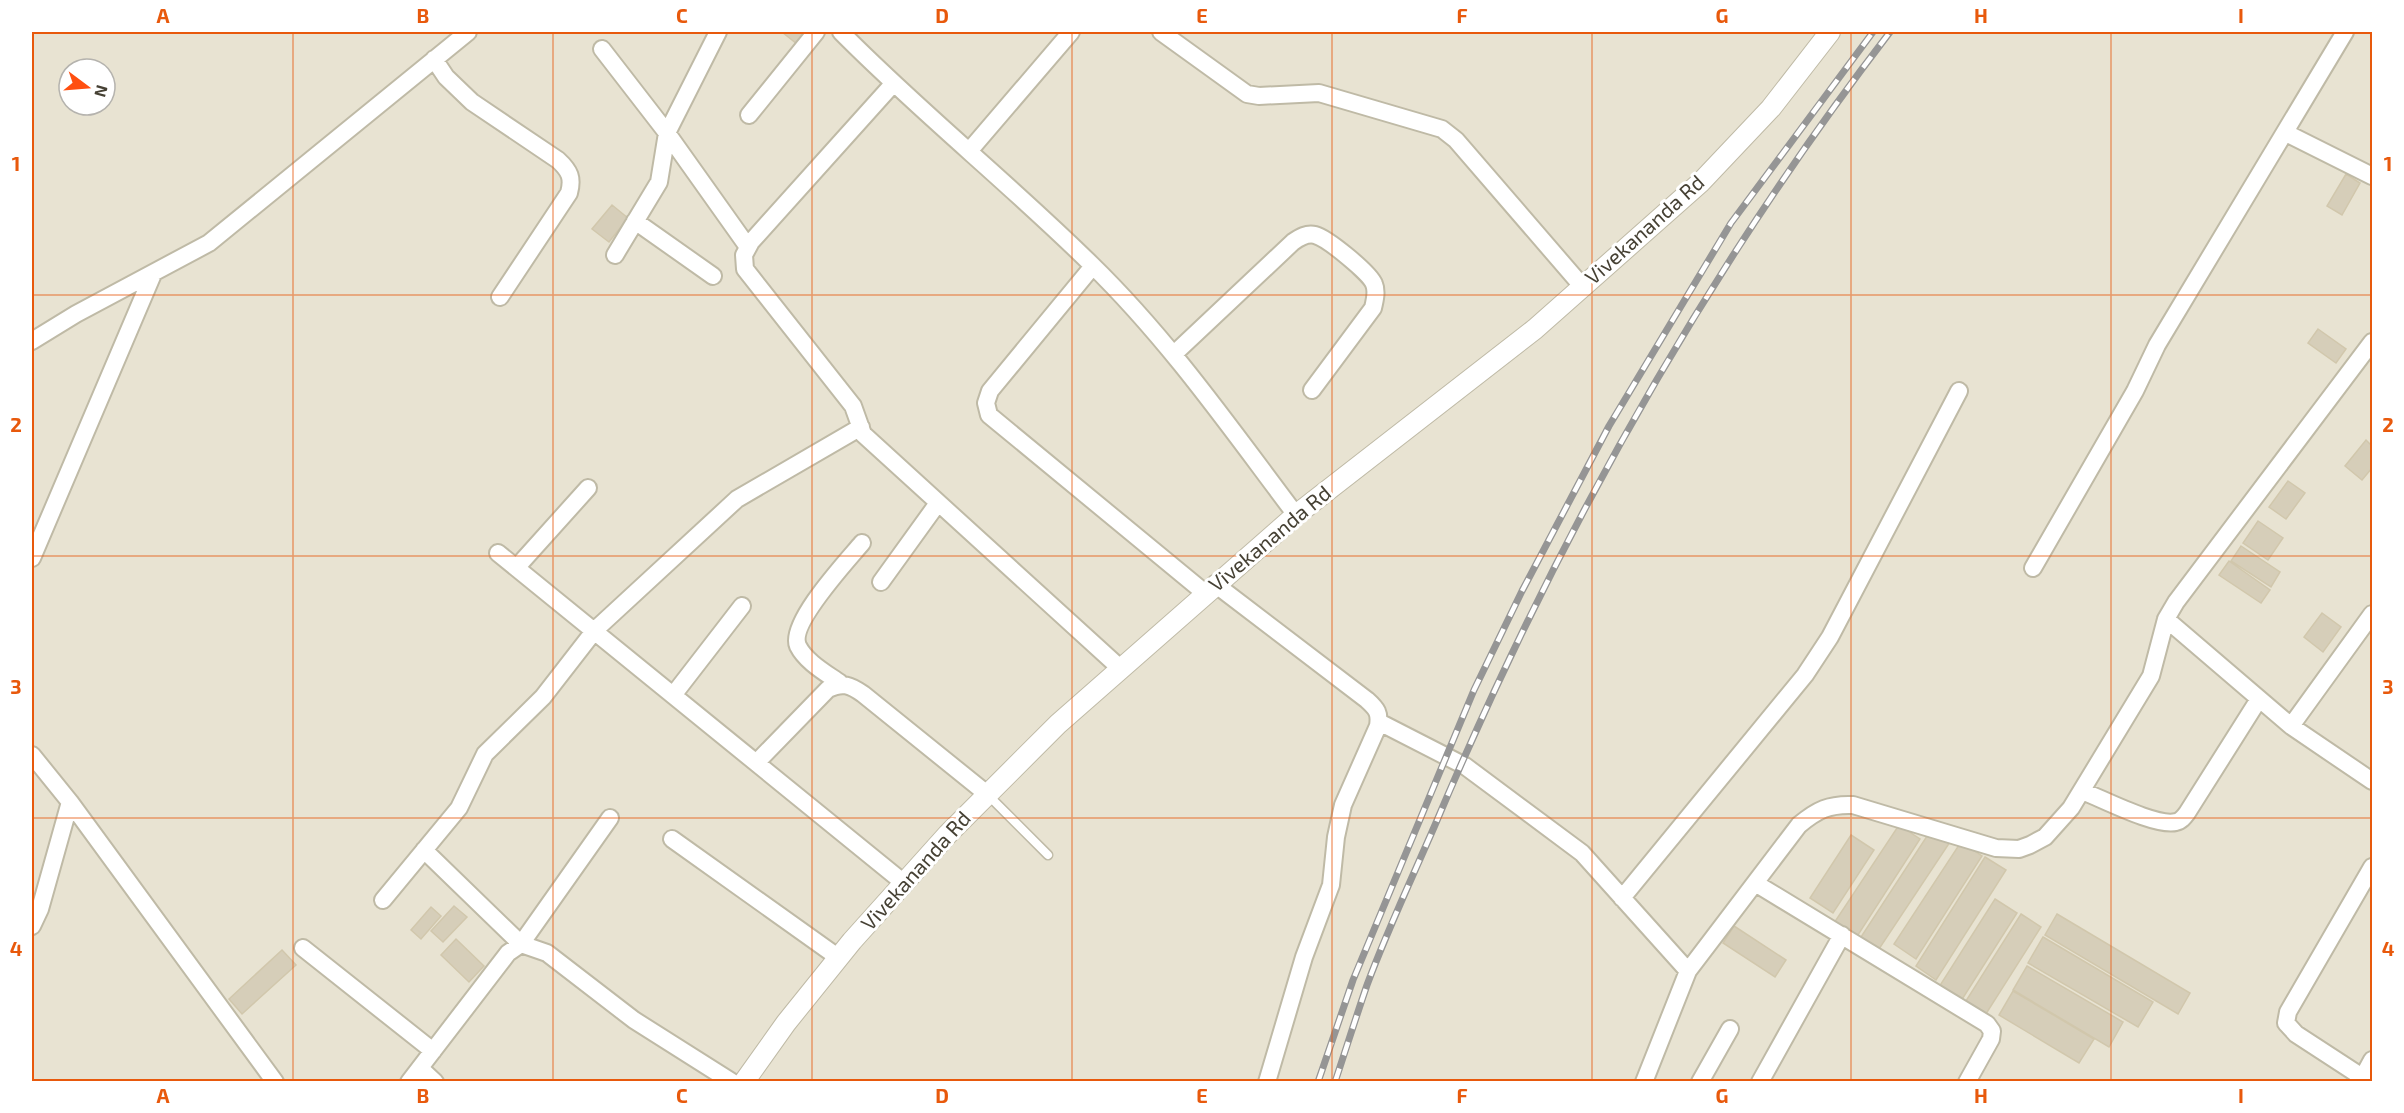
<svg xmlns="http://www.w3.org/2000/svg" width="2404" height="1113" viewBox="0 0 2404 1113" font-family="'Exo 2',sans-serif">
<style>
.residential{fill:#e8e3d2;fill-rule:evenodd}
.building{fill:#d6ceb9;stroke:#d1c7ac;stroke-width:1.5}
.lines{fill:none;stroke-linecap:round;stroke-linejoin:round}
.service-casing{stroke:#bfbaa6;stroke-width:11}
.minor-casing{stroke:#bfbaa6;stroke-width:20}
.tertiary-casing{stroke:#bfbaa6;stroke-width:22}
.service{stroke:#fff;stroke-width:8}
.minor{stroke:#fff;stroke-width:16}
.tertiary{stroke:#fff;stroke-width:20}
.rail-casing{stroke:#959595;stroke-width:7}
.rail{stroke:#fff;stroke-width:4.5;stroke-dasharray:14;stroke-linecap:butt}
.grid{fill:none;stroke:#e8590c;stroke-width:1.5;stroke-opacity:0.55}
.labels{text-anchor:middle;stroke-width:6;stroke-linejoin:round;paint-order:stroke}
.street-label{font-size:21px;fill:#464134;stroke:#fff}
.neatline{fill:none;stroke:#e8590c;stroke-width:2}
.grid-label{font-size:20px;text-anchor:middle;font-weight:bold;fill:#e8590c}
</style>
<rect width="100%" height="100%" fill="#f3f1e4"/>
<path class="residential" d="M32,32H2372V1081H32ZM69,69H105V105H69Z"/>
<path class="building" d="M782,32H808L797,44Z
M2346,174L2360,183L2342,215L2327,206Z
M612,205L628,218L609,242L592,229Z
M2318,329L2346,349L2336,363L2308,343Z
M2366,440L2372,446V468L2362,480L2345,466Z
M2288,481L2305,493L2286,519L2269,507Z
M2258,521L2283,538L2268,560L2243,543Z
M2241,546L2280,572L2271,587L2231,561Z
M2229,561L2270,590L2261,603L2219,575Z
M2322,613L2341,627L2323,652L2304,637Z
M1899,825L1920,839L1856,938L1834,923Z
M1931,830L1950,842L1877,952L1859,940Z
M1851,835L1874,850L1833,913L1810,898Z
M1961,842L1982,856L1916,959L1894,944Z
M1985,857L2006,870L1936,980L1916,966Z
M1995,899L2017,913L1961,1001L1939,987Z
M454,906L467,917L443,942L431,931Z
M431,907L441,916L421,939L411,930Z
M2021,914L2041,927L1984,1017L1964,1004Z
M2057,914L2190,993L2178,1014L2045,935Z
M1734,926L1786,960L1775,977L1723,943Z
M2043,937L2153,1002L2138,1027L2028,963Z
M456,939L484,966L469,982L441,955Z
M282,950L296,965L242,1014L229,999Z
M2027,966L2123,1022L2109,1047L2013,990Z
M2013,991L2094,1039L2079,1063L1999,1015Z"/>
<g class="lines">
<g class="service-casing">
<path id="service" d="M987,794L1048,855"/>
</g>
<g class="minor-casing">
<path id="minor" d="M841,32C921,113 1010,184 1091,264C1169,340 1231,429 1296,515
M1161,32L1247,94L1259,96L1319,93L1442,129L1456,140L1582,286
M602,49L667,133L748,247
M434,59L446,77L472,102L558,160C570,171 573,178 569,193L500,297
M893,84L751,242L744,255L745,269L853,406L863,434L1120,668
M749,115L816,32
M2286,133L2372,176
M970,150L1071,32
M635,221L713,276
M615,255L659,182L667,133L718,32
M1093,266L990,391L986,403L989,415L1205,593
M32,341L76,314L209,243L468,32
M1174,354L1293,242C1300,237 1307,233 1315,235C1327,238 1370,273 1374,284C1377,291 1375,300 1373,308L1312,390
M498,553L904,883
M32,558L153,274
M517,567L588,488
M2033,568L2135,391L2157,345L2345,32
M881,582L938,503
M1215,584L1367,700C1377,709 1380,713 1378,726L1343,805L1336,837L1331,885L1304,957L1267,1082
M2166,619L2291,726L2372,781
M840,683C826,673 806,662 798,646C788,624 847,561 862,543
M674,694L742,606
M1379,722L1465,766L1582,853L1688,971
M2291,726L2372,614
M32,755L70,802L275,1082
M757,762L828,689C843,682 850,685 863,694L987,794
M2082,791C2103,799 2156,827 2176,822C2181,821 2184,817 2187,813L2259,699
M672,839L839,958
M424,850L521,944L610,818
M1755,883L1987,1024L1992,1031L1991,1039L1967,1082
M1622,898L1805,675L1830,637L1959,391
M383,900L459,808L485,754L543,697L595,630L737,499L861,427
M32,926L40,909L70,802
M303,948L433,1051
M420,1068L435,1082
M2362,1077L2296,1034L2286,1023L2288,1012L2372,867
M409,1082L508,953L521,944L547,953L634,1020L732,1082
M1644,1082L1688,971L1799,825C1817,810 1829,804 1853,805L1996,848L2019,849L2030,845L2045,837L2071,808L2151,676L2166,619L2176,602L2372,342
M1700,1082L1730,1029
M1760,1082L1842,935
M2360,1082L2372,1060"/>
</g>
<g class="tertiary-casing">
<path id="tertiary" d="M744,1082L786,1023L852,941L948,834L1058,724L1296,515L1535,329L1701,182L1771,108L1830,32"/>
</g>
<use href="#service" class="service"/>
<use href="#minor" class="minor"/>
<use href="#tertiary" class="tertiary"/>
<g class="rail-casing">
<path id="rail" d="M1318,1082L1353,980L1474,690L1522,591L1609,426L1731,223L1873,32
M1335,1082C1346,1049 1356,1017 1367,985C1387,931 1412,878 1435,825C1554,543 1704,274 1890,32"/>
</g>
<use href="#rail" class="rail"/>
</g>
<path class="grid" d="M293,32V1082M553,32V1082M812,32V1082M1072,32V1082M1332,32V1082M1592,32V1082M1851,32V1082M2111,32V1082M32,295H2372M32,556H2372M32,818H2372"/>
<g class="labels">
<g class="street-label">
<text transform="translate(1645 230) rotate(-42)" y="7">Vivekananda Rd</text>
<text transform="translate(1270 539) rotate(-40)" y="7">Vivekananda Rd</text>
<text transform="translate(916 871) rotate(-48)" y="7">Vivekananda Rd</text>
</g>
</g>
<rect width="2404" height="1113" fill="none" stroke="#ffffff" stroke-width="66"/>
<g transform="translate(87 87) rotate(106)"><circle r="28" fill="#ffffff" stroke="#b5b3ae" stroke-width="1.5"/>
<path d="M0-4.5L10 22L0 15L-10 22Z" fill="#ff4f10"/>
<text y="-9" font-size="16" font-weight="bold" text-anchor="middle" fill="#464134">N</text>
</g>
<rect x="33" y="33" width="2338" height="1047" class="neatline"/>
<g class="grid-label">
<text x="163" y="23">A</text>
<text x="423" y="23">B</text>
<text x="682" y="23">C</text>
<text x="942" y="23">D</text>
<text x="1202" y="23">E</text>
<text x="1462" y="23">F</text>
<text x="1722" y="23">G</text>
<text x="1981" y="23">H</text>
<text x="2241" y="23">I</text>
<text x="16" y="171">1</text>
<text x="2388" y="171">1</text>
<text x="16" y="432">2</text>
<text x="2388" y="432">2</text>
<text x="16" y="694">3</text>
<text x="2388" y="694">3</text>
<text x="16" y="956">4</text>
<text x="2388" y="956">4</text>
<text x="163" y="1103">A</text>
<text x="423" y="1103">B</text>
<text x="682" y="1103">C</text>
<text x="942" y="1103">D</text>
<text x="1202" y="1103">E</text>
<text x="1462" y="1103">F</text>
<text x="1722" y="1103">G</text>
<text x="1981" y="1103">H</text>
<text x="2241" y="1103">I</text>
</g>
</svg>
